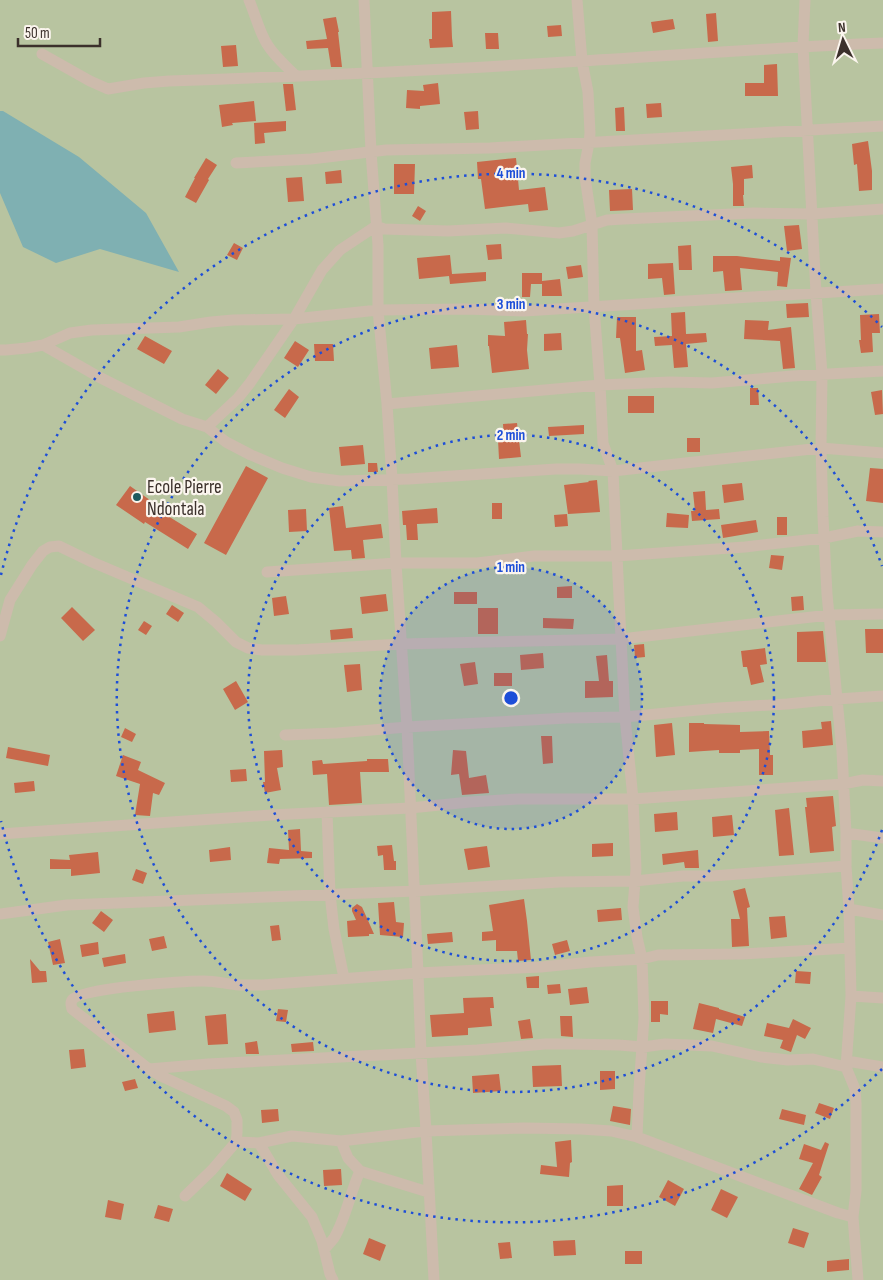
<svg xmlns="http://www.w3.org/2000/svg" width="883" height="1280" viewBox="0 0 883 1280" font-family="'Sofia Sans Condensed',sans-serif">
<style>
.green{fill:#b8c4a0}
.water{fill:#7fb0b2}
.building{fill:#c8694b}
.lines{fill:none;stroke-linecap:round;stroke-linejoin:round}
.street{stroke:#cdbbac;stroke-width:11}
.ring{fill:none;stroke:#1d4ed8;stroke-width:2.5;stroke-dasharray:2.5 5}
.poi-dot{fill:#1f5a5e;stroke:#fbf5ee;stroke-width:2}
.labels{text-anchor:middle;stroke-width:4.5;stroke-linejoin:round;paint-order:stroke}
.poi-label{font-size:19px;fill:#3b302b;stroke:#fbf5ee;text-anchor:start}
.centre{fill:#1d4ed8;stroke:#fbf5ee;stroke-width:2.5}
.ring-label{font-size:15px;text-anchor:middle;font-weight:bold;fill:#1d4ed8;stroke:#fbf5ee;stroke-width:4.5;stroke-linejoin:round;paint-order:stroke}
</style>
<rect width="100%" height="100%" fill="#f4ebe1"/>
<path class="green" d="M0,0H883V1280H0Z"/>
<path class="water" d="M0,111H3L79,157L146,213L179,272L100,249L56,263L23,247L0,193Z"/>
<path class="building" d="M451,11L452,38L453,47L430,48L429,39H432V12Z
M716,13L718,41L708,42L706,14Z
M336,17L339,32H338L342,67H331L328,48L307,49L306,41L327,39L323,19Z
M673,19L675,29L653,33L651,22Z
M561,25L562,36L548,37L547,26Z
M485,33H498L499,49H486Z
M236,45L238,66L223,67L221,46Z
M777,64L778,96H745V83H764V65Z
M438,83L440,104L420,106V109L406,108L407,90L424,91L423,85Z
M283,84H293L296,110L286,111Z
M254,101L256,121L232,123L233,125L222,127L219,105Z
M661,103L662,117L647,118L646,104Z
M624,107L625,131H616L615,108Z
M478,111L479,129L466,130L464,112Z
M286,121V131L264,133L265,143L255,144L254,123Z
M868,141L872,171V190L859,191L857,164L854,165L852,144Z
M206,158L217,165L208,179L209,180L196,203L185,197L195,178H194Z
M516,158L519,190L545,187L548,210L529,212L528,204L485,209L481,179H478L477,162Z
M394,164H415L414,194H394Z
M752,165L753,178L744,179V195H743L744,206H733V184L731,167Z
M341,170L342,183L326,184L325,172Z
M302,177L304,201L288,202L286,178Z
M632,189L633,210L610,211L609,190Z
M418,206L426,211L420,221L412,216Z
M799,225L802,249L787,251L784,226Z
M234,243L243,248L237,260L227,255Z
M501,244L502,259L488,260L486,245Z
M691,245L692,270H679L678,246Z
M450,255L452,274L486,272V281L450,284L449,276L419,279L417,258Z
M713,256H737L780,261V257L791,258L787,287L777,286L778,272L740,268L742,290L725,291L723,271L713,272Z
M673,263L675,294L664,295L662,278L648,279V264Z
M581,265L583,277L568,279L566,267Z
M522,273H542V281L560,279L562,296H542V284H531L530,297H522Z
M808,303L809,317L787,318L786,304Z
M685,312L686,334L706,333L707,342L686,344L688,367L674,368L672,345L655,346L654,337L672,336L671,313Z
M879,314L880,333H872L873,352L861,353L859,340H861L860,315Z
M617,317H636V351L642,350L645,370L625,373L620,338H616Z
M526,320L527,334H528L527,350L529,369L492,373L489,346H488V335L505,336L504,322Z
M745,320L769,321L768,330L791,327L795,368L783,369L780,341L744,339Z
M561,333L562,350L544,351V334Z
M145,336L172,351L164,364L137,349Z
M295,341L309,350L298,367L284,358Z
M314,344H333L334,361H315Z
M457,345L459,367L431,369L429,348Z
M218,369L229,378L216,394L205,385Z
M750,388H758L759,405H750Z
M289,389L299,397L285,418L274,410Z
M882,390L883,414L875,415L871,392Z
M628,396H654V413H628Z
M517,423L521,457L499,459L498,440H504L503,424Z
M584,425V434L549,436L548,427Z
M687,438H700V452H687Z
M363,445L365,464L341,466L339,447Z
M368,463H377L378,472H368Z
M246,466L268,478L226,555L204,543Z
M870,468L883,469V503L866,501Z
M597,480L600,512L568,514L564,485L589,482L588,481Z
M742,483L744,500L724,503L722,485Z
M130,486L157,505L155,508L197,534L188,549L145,522L144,524L116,505Z
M705,491L706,510L719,509L720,519L692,521L691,511H695L693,492Z
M492,503H502V519H492Z
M343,506L346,528L381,524L383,538L363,540L365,558L352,559L351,550L334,551L329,508Z
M437,508L438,523L417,524L418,540H407L406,525H403L402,511Z
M306,509L307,531L289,532L288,510Z
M667,513L689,515L688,528L666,527Z
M567,514L568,526L555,527L554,515Z
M777,517H787V535H777Z
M756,520L758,532L723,538L721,525Z
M771,555L784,556L782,570L769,568Z
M572,586V598H557V587Z
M454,592H477V604H454Z
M386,594L388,611L362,614L360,597Z
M286,596L289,614L274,616L272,598Z
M803,596L804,610L792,611L791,597Z
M172,605L184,613L178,622L166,614Z
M72,607L95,630L83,641L61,618Z
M478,608H498V634H478Z
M543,618L574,619L573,629L543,628Z
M144,621L152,626L146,635L138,630Z
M352,628L353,638L331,640L330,630Z
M865,629H883V653H866Z
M823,631L826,662H797V632Z
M644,644L645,657L635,658L634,645Z
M765,648L767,664L760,665L764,682L751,685L747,667H743L741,651Z
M543,653L544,668L521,670L520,655Z
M607,655L609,681H613V697L585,698V681H599L596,656Z
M475,662L478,684L464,686L460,664Z
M360,664L362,690L347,692L344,665Z
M494,673H512V686H494Z
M236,681L248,702L235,710L223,689Z
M831,721L833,745L803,748L802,731L822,729L821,722Z
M672,723L675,755L656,757L654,725Z
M689,723H704V724L740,725V732L769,731L770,755H773V775H759V749L740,750V753H719V750L689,752Z
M125,728L136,734L132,742L121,737Z
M541,736H552L553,763L543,764Z
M8,747L50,755L48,766L6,758Z
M282,750L283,767L277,768L281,790L265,793L263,782H265L264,751Z
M453,750L466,751L469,778L486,775L489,793L462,795L459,774L451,775Z
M123,755L141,762L138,770L165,783L159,795L153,793L150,816L135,815L140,784L116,776Z
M367,759H388L389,772H360L362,803L329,805L327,774L313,775L312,761L322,760L323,764L367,761Z
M246,769L247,781L231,782L230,770Z
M34,781L35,791L15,793L14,783Z
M833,796L836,826L832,827L834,851L810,853L805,807H807L806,798Z
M789,808L794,855L779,856L775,810Z
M677,812L678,830L655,832L654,814Z
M732,815L734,835L713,837L712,817Z
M300,829L301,851L312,852V858L280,859L279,864L267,863L269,848L289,850L288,830Z
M613,843V856L592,857V844Z
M392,845L394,861H396V870H384L383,855L378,856L377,846Z
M487,846L490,867L468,870L464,849Z
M230,847L231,860L210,862L209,850Z
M698,850L699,868H685L684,862L663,865L662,854Z
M98,852L100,873L71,876V869H50V859L70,860L69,855Z
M136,869L147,873L143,884L132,880Z
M745,888L750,907L747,908L749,946L732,947L731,919H740L733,891Z
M524,899L527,921L531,960L518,961L517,951H496V940L482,941V932L493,931L489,905Z
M394,902L396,922L404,923L403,937L380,935L378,903Z
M357,904L362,907L374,934H369V936L348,937L347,921L356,920L352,911V908Z
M621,908L622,920L598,922L597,910Z
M101,911L113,920L104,932L92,923Z
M785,916L787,937L771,939L769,917Z
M279,925L281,940L272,941L270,926Z
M452,932L453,942L428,944L427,934Z
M164,936L167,948L152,951L149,939Z
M60,939L65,963L53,965L48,942Z
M567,940L570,951L555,955L552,944Z
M98,942L99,954L82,957L80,945Z
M125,954L126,963L104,967L102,958Z
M30,959L40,971H46L47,982L32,983Z
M796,971L811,972L810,984L795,983Z
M539,976V988H527L526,977Z
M560,984L561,993L548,994L547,985Z
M587,987L589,1003L570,1005L568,989Z
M493,997L494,1008H490L492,1026L468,1028V1035L432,1037L430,1015L464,1013L463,998Z
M651,1001H668V1015L660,1014V1022H651Z
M699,1003L719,1008V1009L745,1017L742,1026L716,1019L713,1033L693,1029Z
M278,1009L288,1010L286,1022L276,1021Z
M174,1011L176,1030L149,1033L147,1014Z
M226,1014L228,1044L208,1045L205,1016Z
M560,1016H572L573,1037L561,1036Z
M530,1019L533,1038L521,1039L518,1021Z
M793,1019L811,1028L805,1039L797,1035L791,1052L780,1048L783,1040L764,1036L767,1023L789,1028Z
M257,1041L259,1054H246L245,1043Z
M313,1042L314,1051L292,1052L291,1044Z
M84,1049L86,1067L71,1069L69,1050Z
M561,1065L562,1086L533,1087L532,1066Z
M600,1071H615V1089L600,1090Z
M499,1074L501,1091L473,1093L472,1076Z
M135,1079L138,1088L125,1091L122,1082Z
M819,1103L834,1108L830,1119L815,1113Z
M613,1106L631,1109L630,1125L610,1121Z
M278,1109L279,1121L262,1123L261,1110Z
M782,1109L806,1115L804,1125L779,1119Z
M571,1140L572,1162L570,1163L569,1177L540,1174L541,1165L557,1167L555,1142Z
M825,1142L829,1144L819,1175L822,1177L812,1195L799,1189L813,1163L799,1159L804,1144L821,1150Z
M341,1169L342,1185L324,1186L323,1170Z
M227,1173L252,1189L245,1201L220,1186Z
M668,1180L684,1189L675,1206L659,1197Z
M623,1185V1206H607V1186Z
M721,1189L738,1197L727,1218L711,1210Z
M108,1200L124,1204L121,1220L105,1217Z
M158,1205L173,1209L169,1222L154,1218Z
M793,1228L809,1233L804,1248L788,1243Z
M369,1238L386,1245L380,1261L363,1254Z
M575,1240L576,1255L554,1256L553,1241Z
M510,1242L512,1258L500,1259L498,1243Z
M625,1251H642V1264H625Z
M849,1259V1270L827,1272V1261Z"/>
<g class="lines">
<path class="street" d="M249,0C255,14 259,31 267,44C274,56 286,66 296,76
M364,0L371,152L378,245V310L387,404L392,479L396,563L407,727L418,973L421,1053L426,1131L434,1280
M577,0L582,61L588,92L590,133L589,143L585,163V177L592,224L594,307L600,385L603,443L613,471L621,639L625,717L633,799L636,869L633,907L637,937L642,959L644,1018L639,1089L637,1137
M805,0L803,46L816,293L822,374L821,448L823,517L827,594L842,751L846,833V866L849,909L851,996L846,1067L855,1089L856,1103V1191L853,1217L858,1280
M42,54L90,81L108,89L144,83L169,81C307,76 444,70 581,61C682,55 782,47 883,43
M236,163L311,159L386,150L490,148L883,126
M43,345L99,377L182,419L207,427L226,442L251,455L282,468L311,477L340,481L409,479L556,469H580L613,471L821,448L883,453
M0,350H6L27,348L43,345L70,333L92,330L179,327L211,322L233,320L294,319L378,310L465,309L524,311L883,289
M387,404L600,385L670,382L712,383L792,376L883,371
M207,427L238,398L250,383L294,319L322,270L340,250L376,226L384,229L448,231L506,228L559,233L573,231L607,220L624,219L754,213L812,214L883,209
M267,572L396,563H477L534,556H617L745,547L824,538L858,531L883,532
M0,636L10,600L32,565L43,551L50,547L59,546L92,562L198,607L216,622L236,642L248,648L262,650H296L401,644L621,639L829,615L883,614
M285,735L337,733L407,727L567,718L625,717L719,708L787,704L837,699L883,696
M327,812L330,894L334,929L344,978
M846,833L883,838
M0,834L271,815L410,808L470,802L518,799H633L843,784L863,780L883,781
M849,909L883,915
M0,914L67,905L415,891L559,882L635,881L683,876H712L846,866
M851,996L883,998
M847,1061L883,1067
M149,1069L208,1064L477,1050L545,1044H570L619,1045L643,1047L665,1044L712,1046L761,1057L788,1060L813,1059L846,1067
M341,1141L426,1131L524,1128L581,1129L611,1131L637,1137L838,1213L853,1217
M236,1142L259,1143L292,1136L303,1137L341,1141L348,1158L360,1171L428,1192
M259,1143L278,1175L312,1217L322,1241L330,1274L333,1280
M185,1196L212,1170L236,1142L237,1133V1120L234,1112L226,1106L161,1076L149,1069L72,1009C71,1005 70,1002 73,999C81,988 186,981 204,981C216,981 227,984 239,985C246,985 254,985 262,985L418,973L541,967L591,962L642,959L658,955L742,954L850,948
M324,1250C327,1246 331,1242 334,1238C346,1218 350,1193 360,1171"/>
</g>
<circle cx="511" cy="698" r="131" fill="#1d4ed8" fill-opacity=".12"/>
<g class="ring">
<circle cx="511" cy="698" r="131"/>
<circle cx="511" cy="698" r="263"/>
<path d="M882 830A394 394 0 1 1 882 566"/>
<path d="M882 1069A525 525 0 0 1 1 821M1 575A525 525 0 0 1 882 327"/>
</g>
<circle class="poi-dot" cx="137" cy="497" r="5"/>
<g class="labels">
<g class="poi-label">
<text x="147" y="493">Ecole Pierre<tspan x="147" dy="22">Ndontala</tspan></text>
</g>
</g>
<circle cx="511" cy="698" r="8" class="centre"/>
<g class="ring-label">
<text x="511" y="178">4 min</text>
<text x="511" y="309">3 min</text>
<text x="511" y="440">2 min</text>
<text x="511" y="572">1 min</text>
</g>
<g transform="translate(843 40) rotate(355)" stroke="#fbf5ee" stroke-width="4" paint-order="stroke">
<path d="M0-4L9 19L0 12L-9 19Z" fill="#3b302b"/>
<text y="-8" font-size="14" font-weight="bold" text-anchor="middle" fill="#3b302b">N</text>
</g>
<path d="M18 38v8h82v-8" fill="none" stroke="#3b302b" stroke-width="2.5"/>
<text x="25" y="38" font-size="15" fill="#3b302b" stroke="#fbf5ee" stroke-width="4" paint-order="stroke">50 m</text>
</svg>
